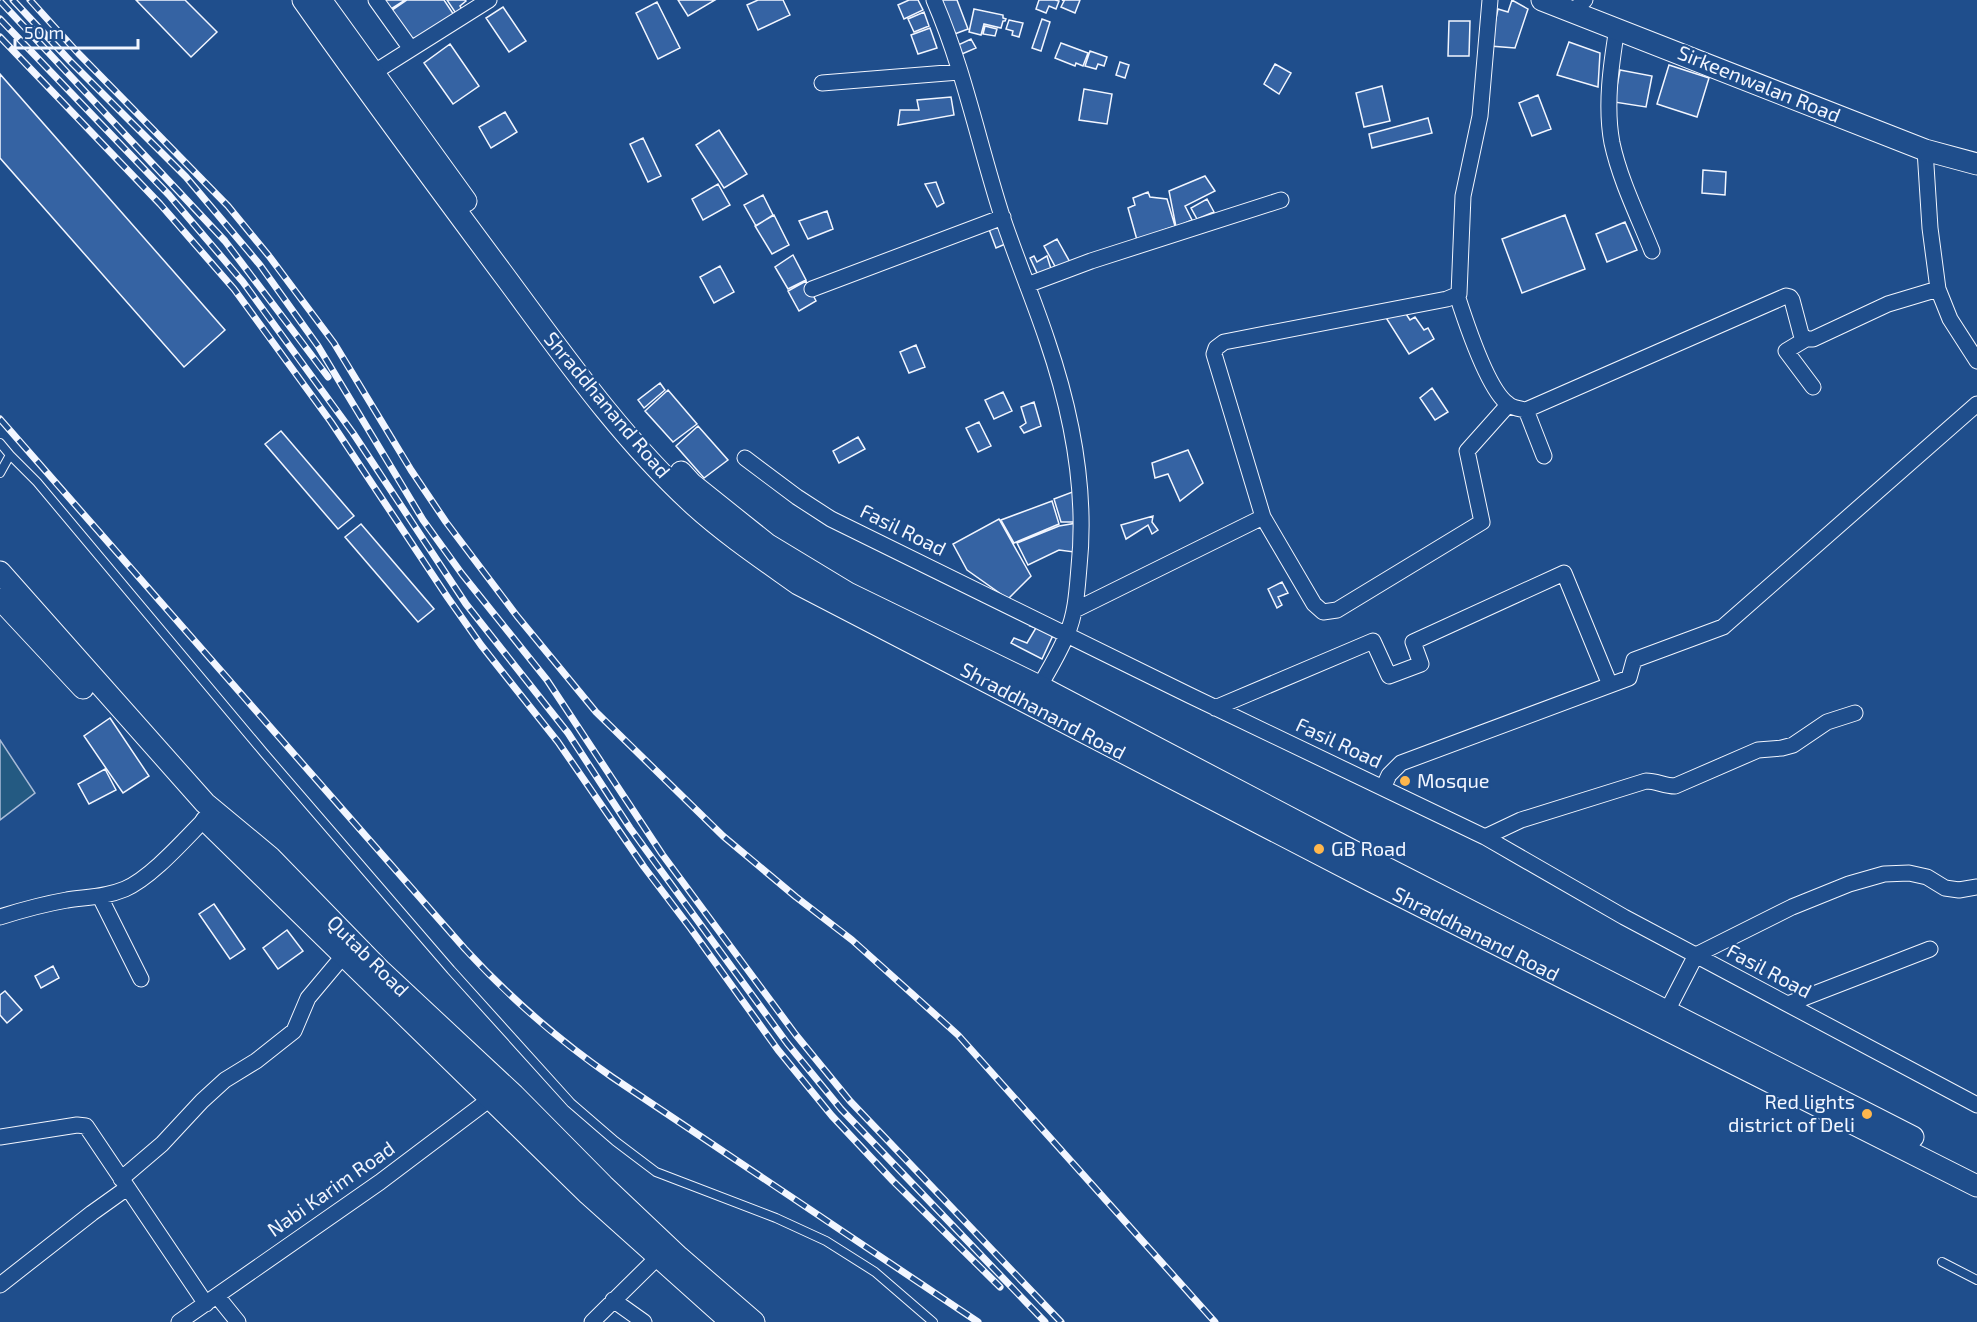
<svg xmlns="http://www.w3.org/2000/svg" width="1977" height="1322" viewBox="0 0 1977 1322" font-family="'Exo 2',sans-serif">
<style>
.green{fill:#245a82;stroke:#a8bbd7;stroke-width:1.5}
.building{fill:#3563a3;stroke:#f2f6ff;stroke-width:1.5}
.lines{fill:none;stroke-linecap:round;stroke-linejoin:round}
.lane-casing{stroke:#f2f6ff;stroke-width:10}
.street-casing{stroke:#f2f6ff;stroke-width:17}
.secondary-casing{stroke:#f2f6ff;stroke-width:23}
.lane{stroke:#1f4e8c;stroke-width:8}
.street{stroke:#1f4e8c;stroke-width:15}
.secondary{stroke:#1f4e8c;stroke-width:21}
.rail-casing{stroke:#f2f6ff;stroke-width:7}
.rail{stroke:#1f4e8c;stroke-width:4.5;stroke-dasharray:14;stroke-linecap:butt}
.poi-dot{fill:#ffb74d;stroke:#1f4e8c;stroke-width:2}
.labels{text-anchor:middle;stroke-width:4.5;stroke-linejoin:round;paint-order:stroke}
.street-label{font-size:20px;fill:#f2f6ff;stroke:#1f4e8c}
.poi-label{font-size:20px;fill:#f2f6ff;stroke:#1f4e8c;text-anchor:start}
</style>
<rect width="100%" height="100%" fill="#1f4e8c"/>
<path class="green" d="M0,740L35,793L0,820Z"/>
<path class="building" d="M136,0H185L217,32L191,57Z
M384,0H405L391,9Z
M407,0H444L454,15L413,42L391,11Z
M447,0H465L466,1L460,6L463,11L457,15Z
M678,0H715L688,16Z
M758,0H783L790,15L758,30L747,5Z
M909,0H918L923,10L904,19L898,5Z
M939,0H957L968,29L952,35Z
M1039,0H1055L1059,1L1056,9L1049,6L1046,13L1036,9Z
M1062,0H1080L1075,13L1061,7L1064,1Z
M1512,0L1528,9L1515,48L1490,46L1498,9L1508,12Z
M657,2L680,48L658,59L636,13Z
M503,7L526,41L509,52L486,18Z
M974,9L1003,15V18L1006,19L1005,21H1003L1001,28L984,24L981,35L969,32Z
M924,12L929,26L914,32L908,19Z
M1042,19L1050,22L1041,51L1032,48Z
M1009,20L1023,23L1019,37L1012,35L1013,31L1006,29Z
M1449,21H1470L1469,56H1448Z
M985,26L997,29L995,36L983,34Z
M930,28L937,48L918,54L911,35Z
M971,39L976,48L962,54L958,45Z
M1569,42L1600,53L1598,87L1557,75Z
M1061,43L1088,53L1083,66L1076,63L1075,66L1055,58Z
M450,44L479,86L453,104L424,63Z
M1090,51L1107,57L1104,66L1098,64L1096,69L1085,66Z
M1120,62L1129,65L1125,78L1116,75Z
M1275,64L1291,73L1279,94L1264,84Z
M1669,65L1709,78L1697,117L1657,104Z
M1620,70L1652,76L1646,107L1614,102Z
M0,74L225,330L184,367L0,158Z
M1382,86L1390,121L1364,127L1356,93Z
M1084,89L1112,94L1107,124L1079,120Z
M1538,95L1551,129L1532,136L1519,103Z
M951,97L954,115L898,125L900,110H919L917,100Z
M505,112L517,132L491,148L479,127Z
M1428,118L1432,133L1372,148L1369,134Z
M719,130L747,174L724,188L696,145Z
M643,138L661,176L648,182L630,144Z
M1703,170L1726,172L1725,195L1702,193Z
M1205,176L1215,191L1185,206L1192,220L1176,227L1169,191Z
M936,182L944,203L937,207L925,184Z
M718,184L730,205L703,220L692,199Z
M1148,192L1150,197L1167,199L1175,226L1137,240L1128,208L1135,205L1133,198Z
M763,195L773,215L756,226L744,205Z
M1207,199L1214,212L1197,219L1191,208Z
M827,211L833,229L808,239L799,221Z
M774,215L789,245L772,254L755,226Z
M1565,215L1585,269L1522,293L1502,239Z
M1002,218L1010,242L996,248L987,224Z
M1625,222L1637,250L1607,262L1596,234Z
M1057,239L1071,264L1057,270L1044,246Z
M793,255L806,280L788,289L775,267Z
M1034,256L1037,262L1047,256L1052,272L1039,277L1030,258Z
M720,266L734,292L714,303L700,277Z
M806,281L816,301L799,311L788,291Z
M1402,308L1410,320L1415,317L1424,330L1428,328L1434,339L1409,354L1383,313Z
M916,345L925,367L909,373L900,352Z
M660,383L665,390L644,408L638,400Z
M1432,388L1448,412L1435,420L1420,398Z
M668,390L697,424L673,442L645,411Z
M1003,392L1012,411L994,419L985,400Z
M1034,402L1041,426L1024,433L1020,427L1026,423L1021,407Z
M979,422L991,446L978,452L966,428Z
M698,426L728,460L704,478L676,446Z
M281,431L354,516L338,529L265,444Z
M858,437L865,449L839,463L833,451Z
M1188,450L1203,483L1180,501L1168,474L1155,478L1152,463Z
M1075,491L1074,522H1061L1054,499Z
M1052,501L1059,524L1014,543L1001,520Z
M1153,516L1152,522L1158,530L1152,534L1148,525L1126,539L1121,525Z
M999,519L1031,576L1008,599L967,570L953,544Z
M1077,523L1074,552L1059,550L1028,565L1017,543L1059,526Z
M361,524L434,609L418,622L345,537Z
M1282,582L1288,593L1278,597L1282,605L1277,608L1268,589Z
M1034,622L1054,633L1042,659L1011,643L1014,638L1027,643L1036,628L1030,626Z
M110,718L149,776L123,793L84,736Z
M105,769L116,790L89,804L78,784Z
M214,904L245,949L230,959L199,914Z
M287,930L303,951L278,969L263,948Z
M53,966L59,978L41,988L35,976Z
M5,991L22,1010L7,1023L0,1015V995Z"/>
<g class="lines">
<g class="lane-casing">
<path id="lane" d="M0,443L10,455
M0,473L10,455L37,482L264,753L451,970L571,1103L615,1141L656,1172L776,1218L826,1241L875,1272L933,1322
M1942,1262L1977,1280"/>
</g>
<g class="street-casing">
<path id="street" d="M376,0L411,49
M934,0C964,69 979,145 1002,216C1016,258 1033,298 1047,340C1072,413 1087,490 1079,567C1077,590 1076,613 1067,634C1059,654 1046,675 1035,694
M1490,0L1480,116L1463,196L1459,294L1447,299L1224,342L1216,348L1214,354L1263,517L1314,604L1323,612L1337,610L1482,522L1467,451L1508,405
M1572,12L1585,0
M1617,28C1611,65 1605,106 1612,143C1620,180 1638,216 1652,251
M373,73L489,0
M822,83L959,72
M1925,150L1930,228L1938,289L1950,319L1977,361
M1027,285L1091,261L1281,200
M812,289L1003,217
M1457,295C1465,320 1488,390 1508,404C1512,408 1521,409 1526,410L1786,296L1790,297L1792,300L1801,334L1806,339H1813L1888,304L1938,289
M1806,339L1786,351L1813,387
M1526,410L1544,456
M745,458L797,497L831,519L1189,695L1485,837L1624,917L1977,1105
M1075,610L1263,517
M1215,708L1373,641L1389,676L1421,664L1413,642L1564,573L1610,685
M1383,788L1389,775L1401,763L1629,678L1634,660L1723,627L1977,404
M1485,837L1521,820L1646,781C1657,781 1664,786 1675,786L1758,750L1782,748L1793,745L1827,722L1855,713
M100,897L141,979
M0,917C22,910 44,904 67,900C87,897 106,897 125,889C152,877 184,840 205,819
M1788,1004L1930,949
M1667,1011L1696,955L1792,907L1849,884L1884,874L1909,873L1927,877L1945,888L1959,890L1977,887
M0,1137L77,1125L86,1126L206,1304
M121,1179L162,1144L202,1101L225,1080L256,1061L294,1031L308,998L344,955
M0,1285L92,1213L127,1188
M217,1296L238,1322
M613,1300L644,1322
M179,1322L380,1182L498,1093
M592,1322L658,1257"/>
</g>
<g class="secondary-casing">
<path id="secondary" d="M303,0C370,95 439,188 509,282C566,359 622,439 694,505C726,534 763,559 798,584L1371,881L1977,1186
M321,0L466,201
M1542,0L1925,150L1977,164
M681,472L692,484L767,544L848,593L1039,686L1353,851L1913,1137
M0,572L205,803L270,857L381,971L514,1095L603,1185L679,1257L754,1322
M0,599L83,688
M206,821L588,1194L731,1322"/>
</g>
<use href="#lane" class="lane"/>
<use href="#street" class="street"/>
<use href="#secondary" class="secondary"/>
<g class="rail-casing">
<path id="rail" d="M13,0L70,61L186,177L260,265L318,346L423,520L462,574L547,680L662,854L796,1035L850,1101L1061,1322
M30,0L78,53L228,206L269,256L334,343L411,470L446,522L517,616L596,712L723,836L796,897L852,940L958,1035L1215,1322
M0,1L225,241L328,377
M0,19L169,195L243,282L353,433L466,604L568,733L630,828L787,1043L841,1109L1045,1322
M0,37L160,204L234,289L331,422L448,598L481,645L558,742L644,867L691,929L778,1050L832,1116L893,1181L1000,1287
M0,419L465,949C511,999 557,1039 612,1077L978,1322"/>
</g>
<use href="#rail" class="rail"/>
</g>
<g class="poi-dot">
<circle cx="1405" cy="781" r="6"/>
<circle cx="1319" cy="849" r="6"/>
<circle cx="1867" cy="1114" r="6"/>
</g>
<g class="labels">
<g class="street-label">
<text transform="translate(1759 84) rotate(22)" y="7">Sirkeenwalan Road</text>
<text transform="translate(607 405) rotate(50)" y="7">Shraddhanand Road</text>
<text transform="translate(903 530) rotate(26)" y="7">Fasil Road</text>
<text transform="translate(1043 711) rotate(28)" y="7">Shraddhanand Road</text>
<text transform="translate(1339 743) rotate(25)" y="7">Fasil Road</text>
<text transform="translate(1476 934) rotate(27)" y="7">Shraddhanand Road</text>
<text transform="translate(368 956) rotate(45)" y="7">Qutab Road</text>
<text transform="translate(1769 971) rotate(28)" y="7">Fasil Road</text>
<text transform="translate(331 1189) rotate(-35)" y="7">Nabi Karim Road</text>
</g>
<g class="poi-label">
<text x="1417" y="788">Mosque</text>
<text x="1331" y="856">GB Road</text>
<text x="1855" y="1109" text-anchor="end">Red lights<tspan x="1855" dy="23">district of Deli</tspan></text>
</g>
</g>
<path d="M15 39v9h123v-9" fill="none" stroke="#f2f6ff" stroke-width="3"/>
<text x="24" y="39" font-size="18" fill="#f2f6ff" stroke="#1f4e8c" stroke-width="4.5" paint-order="stroke">50 m</text>
</svg>
